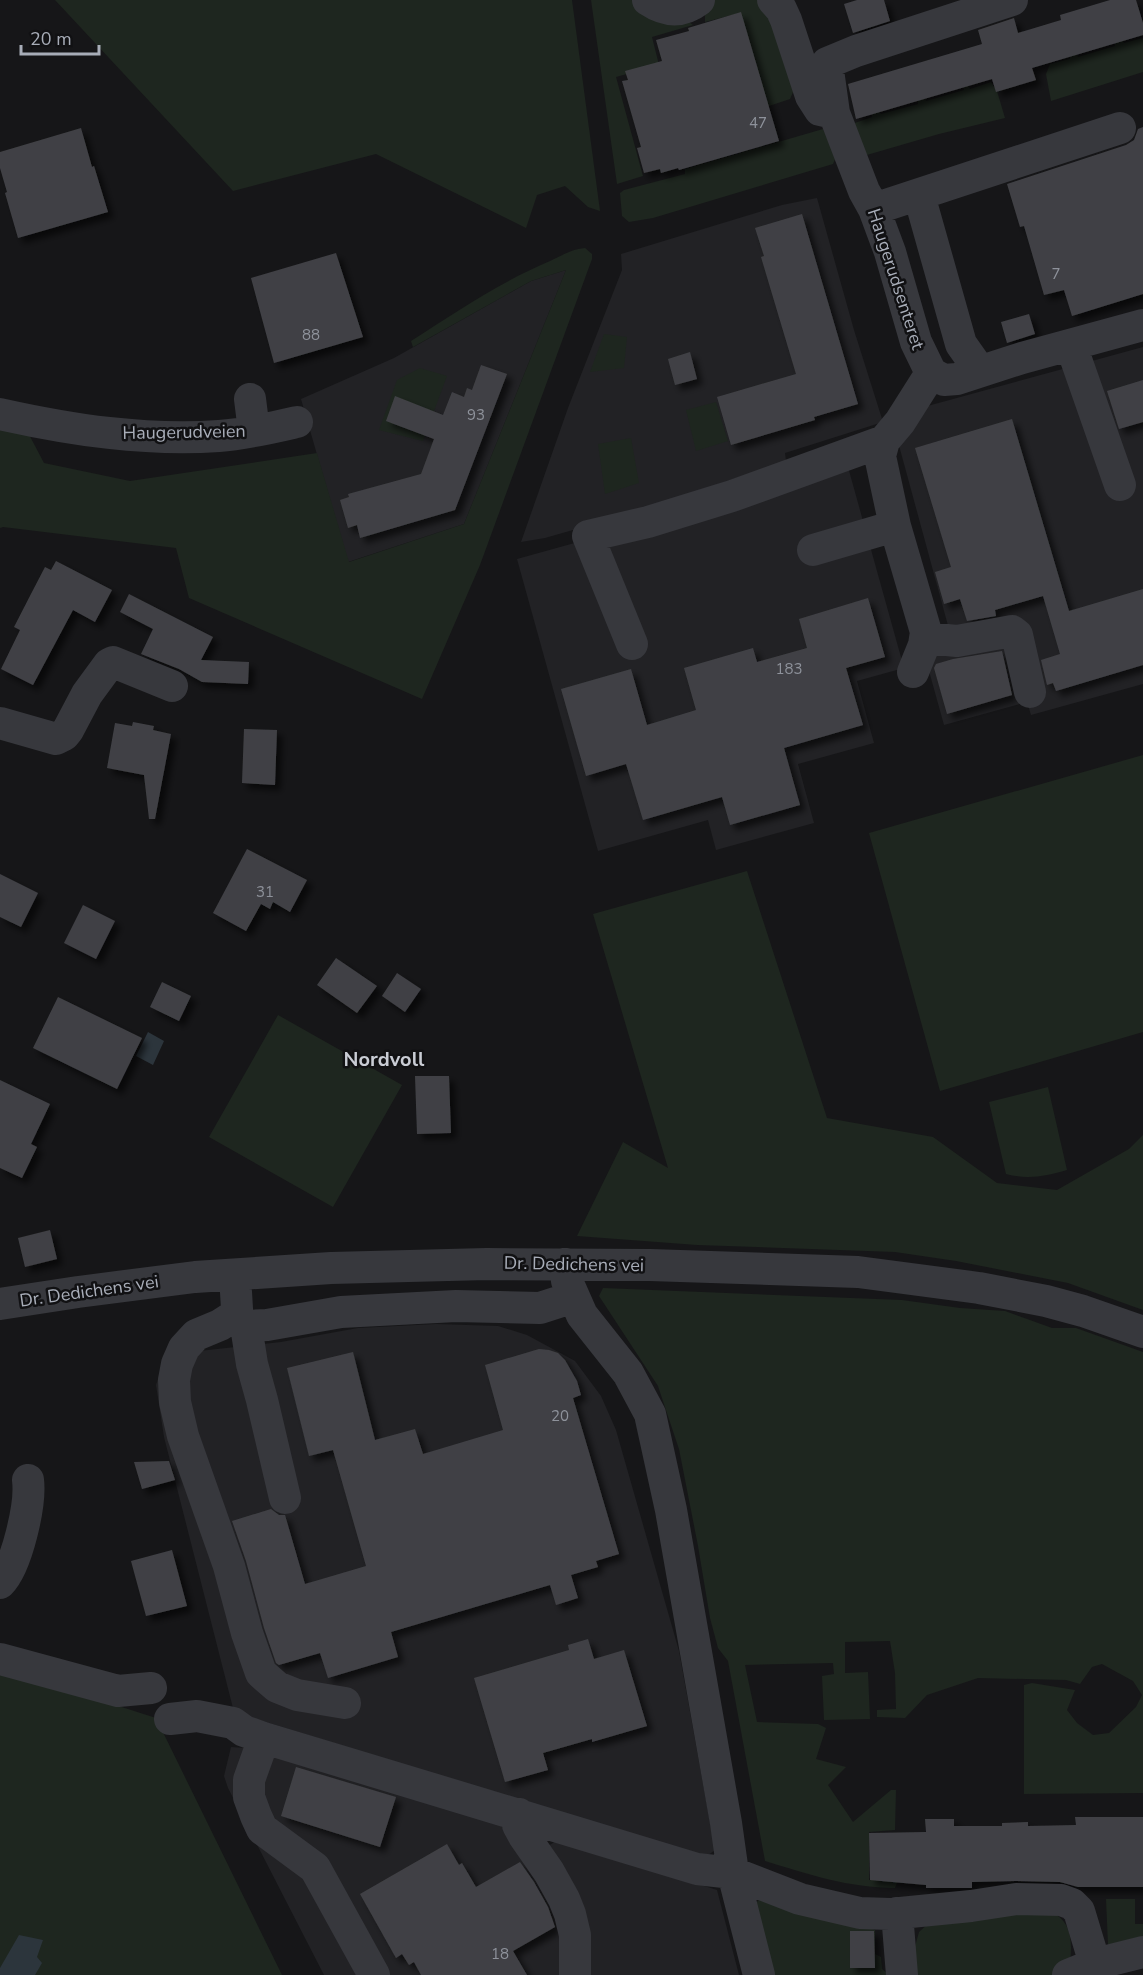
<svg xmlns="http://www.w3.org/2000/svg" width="1143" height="1975" viewBox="0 0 1143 1975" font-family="'Nunito Sans',sans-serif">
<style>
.built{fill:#222225}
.green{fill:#1e261f}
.water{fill:#2c353c}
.building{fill:#404145;filter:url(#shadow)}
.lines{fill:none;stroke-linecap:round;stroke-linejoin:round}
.minor{stroke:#37383d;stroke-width:32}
.labels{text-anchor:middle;stroke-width:5;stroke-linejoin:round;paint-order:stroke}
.number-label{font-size:15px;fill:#8e929b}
.street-label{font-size:18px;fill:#a8adb8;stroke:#111113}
.neighbourhood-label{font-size:20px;font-weight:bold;fill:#c9ccd4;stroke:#111113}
</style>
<defs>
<filter id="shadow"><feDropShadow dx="5.5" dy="5.5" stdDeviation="3" flood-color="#0009"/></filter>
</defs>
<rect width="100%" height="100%" fill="#161618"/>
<path class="built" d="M817,198L854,330L883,422L785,453L786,461L636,512L545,538L521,542L568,408L622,270L621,254L782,205Z
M566,270L464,524L348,562L301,399L394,358L531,281Z
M1143,347V684L1031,715L1027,702L944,725L924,653L953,644L891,416Z
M848,467L904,668L857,681L874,743L798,764L814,823L716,850L708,820L598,851L517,559Z
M436,1324L498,1326L527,1335L575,1361L601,1396L616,1430L679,1651L715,1850L707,1856L495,1793L234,1712L164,1437L156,1385L165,1358L199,1351L281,1342L358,1328Z
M231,1747L299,1752L494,1819L531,1856L558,1840L717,1890L739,1975H324L228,1788L224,1776Z"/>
<path class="green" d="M55,0H572L600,211L588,207L565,186L537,195L526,228L376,154L233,191Z
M591,0H638L680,15L693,25L652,37L659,65L616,77L643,176L617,184Z
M713,0H763L794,90L790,99L766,107L740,13L705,22V12Z
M1143,38V72L1051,101L1046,74L1050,64L1070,59L1069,54L1076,52L1078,57L1115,46L1114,41L1122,39L1124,43Z
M991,82L997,91L1005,118L939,134L860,157L849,125L872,117V113L879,111L881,114L918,104L917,99L925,97L926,101L964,90L963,85L968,84L970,89Z
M823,129L836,157L833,164L653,218L629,222L622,216L620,193L624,190L685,174V169Z
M585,248L592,254V259L480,565L422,699L189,598L176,548L3,527L0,528V421L24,425L44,463L130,481L317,453L349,562L464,524L566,270L531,281L413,347L411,341C456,312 500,282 550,261C561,256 572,249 585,248Z
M604,334L627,337L624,368L590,372Z
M420,368L447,376L423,441L379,430L397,380Z
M716,402L728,441L696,451L686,410Z
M631,438L639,483L605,494L598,444Z
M1143,755V1032L940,1091L869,833Z
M747,871L827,1118L933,1137L997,1183L1057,1190L1129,1149L1143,1135V1310L1068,1283L956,1261L895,1252L697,1245L577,1236L623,1142L668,1168L593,914Z
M278,1015L402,1085L333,1207L209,1137Z
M1048,1087L1067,1170C1046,1176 1028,1180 1006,1174L989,1102Z
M603,1288L902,1300L960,1308L1005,1311L1052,1328H1076L1143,1352V1793L1024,1794V1685L1032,1683L1075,1690L1067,1710L1077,1723L1093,1735L1109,1733L1136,1707L1142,1695L1133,1681L1102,1664L1092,1667L1080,1684L1066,1680L978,1678L927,1695L905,1718L877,1717V1710L896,1709L895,1673L890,1641L845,1642V1673L868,1672L870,1719L824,1720L822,1676L834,1674L833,1663L745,1665L757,1722L818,1724L826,1728L816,1759L846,1767L828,1785L853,1822L891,1790H896L895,1830L869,1832V1880H898L895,1888C849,1888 808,1874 765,1861L728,1661L718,1648L710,1618L698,1546L679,1449L658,1386L599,1296Z
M0,1668L156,1718L282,1975H0Z
M765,1897L875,1930V1954L881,1957L882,1969L889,1975H768L754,1906L760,1898Z
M1106,1899H1135V1924H1143V1946L1108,1945Z
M1053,1913C1073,1923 1072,1944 1070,1964L1056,1975H911L914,1950L919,1932L931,1921L1005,1914Z"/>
<path class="water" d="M148,1032L164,1041L153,1065L136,1056Z
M19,1935L43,1940L37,1957L42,1963L35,1975H0V1968Z"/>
<path class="building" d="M857,0H884L890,21L853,33L844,4Z
M1110,0H1136L1143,23V35L1032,68L1036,80L996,92L992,79L856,119L848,84L982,44L978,30L1014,18L1018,33L1061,20L1060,15Z
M741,12L779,141L679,170L678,168L661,173L660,169L644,173L637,148L641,147L622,81L628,80L625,71L662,61L656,40L689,31L688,28Z
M1143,127V294L1072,316L1064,290L1044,295L1024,226L1020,227L1007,184L1126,145L1134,140L1138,129Z
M81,128L92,167L94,166L108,212L18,238L5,193L7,192L0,168V152Z
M802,214L858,404L814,417L815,420L731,445L717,397L796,374L761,257L764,256L755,228Z
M336,253L363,337L274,363L251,278Z
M1029,314L1035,334L1007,343L1001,322Z
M690,352L697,379L675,385L668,359Z
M481,365L507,374L455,510L360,538L357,525L348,528L340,500L349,497L348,494L421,474L434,439L386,421L395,396L443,415L452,392L464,397L467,388L472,390Z
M1143,380V422L1119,429L1107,391Z
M1012,419L1069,611L1143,589V665L1056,691L1053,683L1047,685L1041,660L1060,654L1043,596L995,610L996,616L967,621L960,599L944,604L935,572L951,567L915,448Z
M56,561L112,590L95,622L73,610L33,685L1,669L20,630L14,627L32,592L45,567L51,570Z
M129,594L213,637L201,660L249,662L248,684L202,682L179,669L141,654L153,629L120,612Z
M868,598L885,657L846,668L863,725L784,748L800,805L730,825L722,797L643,820L626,764L586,776L561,689L631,669L647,725L696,710L684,668L753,648L757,662L807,648L799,619Z
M1002,651L1012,695L947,714L934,668L936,664L953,659Z
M133,722L154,726L153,730L171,734L155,819H149L144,775L107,768L115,723L132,726Z
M244,729L277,730L275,785L242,783Z
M247,849L307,880L290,912L273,902L270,909L261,904L246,931L213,913Z
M0,874L38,893L21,927L0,917Z
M83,905L115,921L96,959L64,943Z
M336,958L377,986L357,1013L317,985Z
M397,973L421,989L405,1012L382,996Z
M162,982L191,996L179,1021L150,1007Z
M58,997L142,1038L117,1089L33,1048Z
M415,1076H449L451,1133L417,1134Z
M0,1080L50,1104L31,1144L37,1147L22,1178L0,1168Z
M50,1230L57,1259L25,1267L18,1238Z
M539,1349L549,1350L558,1353L565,1360L577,1381L581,1395L573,1398L619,1554L596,1561L598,1567L571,1575L578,1598L556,1605L550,1585L391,1632L398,1657L328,1678L320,1653L279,1665L276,1663L264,1628L246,1561L232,1521L271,1509L279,1515H285L305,1584L366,1566L333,1450L309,1456L287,1368L353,1352L375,1440L415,1429L423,1454L503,1430L485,1365Z
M169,1461L175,1480L142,1489L134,1462Z
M172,1550L187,1606L146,1616L131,1561Z
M588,1639L594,1659L624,1650L647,1726L592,1742V1739L543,1753L548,1770L505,1782L474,1678L569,1650L568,1645Z
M296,1767L396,1797L380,1847L281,1816Z
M1075,1817H1143V1887H1078L1060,1882L1016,1881L972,1882V1888H926V1885L870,1880L869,1833L926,1832L925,1819H954V1826H1002V1823L1028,1822V1826L1076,1825Z
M447,1844L459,1865L462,1863L476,1887L520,1862L534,1882L548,1907L555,1927L513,1951L527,1975H421L414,1962L409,1965L402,1954L396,1958L360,1894Z
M850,1931H874L875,1968H850Z"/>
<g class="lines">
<path class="minor" d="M648,0C666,12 682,13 699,0
M773,0L781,9L786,20L811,96L820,110L833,113
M1012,0L856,51L827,63L834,113L864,191L874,209L890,252L916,342L931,373L944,380L957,379L1022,358L1143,325
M919,195L961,344L980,371
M874,209L1120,128
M1071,345L1120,485
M250,399L254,431
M0,414C72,430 145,441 219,436C246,434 271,428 297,422
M813,550L895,526
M926,638L957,641L1012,631L1017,635L1030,692
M632,644L588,536L648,522L732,496L884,441
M913,672L924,645L926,632L895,526L880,456L884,441L900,422L931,373
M0,723L56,739L64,735L68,730L87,694L109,664L113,662L172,686
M565,1264L567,1281L582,1315L628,1373L650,1414L671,1510L726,1823L733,1873L759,1975
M236,1292L237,1309L234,1316L220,1325L196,1335L184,1348L177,1364L174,1380L175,1402L183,1436L229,1566L247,1633L261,1673L277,1687L297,1695L345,1703
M0,1304L78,1292L195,1277L331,1268L487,1264L650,1265L858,1272L979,1288L1046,1301L1083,1311L1143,1332
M234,1316L246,1326L252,1364L262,1400L285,1498
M246,1326L267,1325L341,1312L456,1306L540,1308L574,1297
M0,1583C17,1566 31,1504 28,1480
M0,1659L118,1691L151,1688
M170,1719L197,1716L233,1723L244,1731L264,1738L697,1869L733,1873L800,1899L860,1913L890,1914L971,1906L1016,1899L1061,1900L1072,1904L1079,1911L1095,1964
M264,1738L249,1780V1797L256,1816L262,1829L315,1868L374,1975
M519,1814L518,1825L524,1836L549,1872L564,1899L570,1914L575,1935V1975
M897,1913L902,1975
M1068,1975L1095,1964L1143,1952"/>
</g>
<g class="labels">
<g class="number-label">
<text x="758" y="128">47</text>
<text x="1056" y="279">7</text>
<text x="311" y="340">88</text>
<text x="476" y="420">93</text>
<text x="789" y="674">183</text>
<text x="265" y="897">31</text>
<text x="560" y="1421">20</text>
<text x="500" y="1959">18</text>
</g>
<g class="street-label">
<text transform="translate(896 279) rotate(72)" y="6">Haugerudsenteret</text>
<text transform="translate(184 432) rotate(-1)" y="6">Haugerudveien</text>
<text transform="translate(574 1264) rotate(1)" y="6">Dr. Dedichens vei</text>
<text transform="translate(89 1291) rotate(-8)" y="6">Dr. Dedichens vei</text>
</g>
<g class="neighbourhood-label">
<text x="384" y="1066">Nordvoll</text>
</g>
</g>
<path d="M21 45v9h78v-9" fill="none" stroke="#a8adb8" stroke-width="3"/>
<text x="30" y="45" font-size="18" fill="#a8adb8" stroke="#111113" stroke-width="4.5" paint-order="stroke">20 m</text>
</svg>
